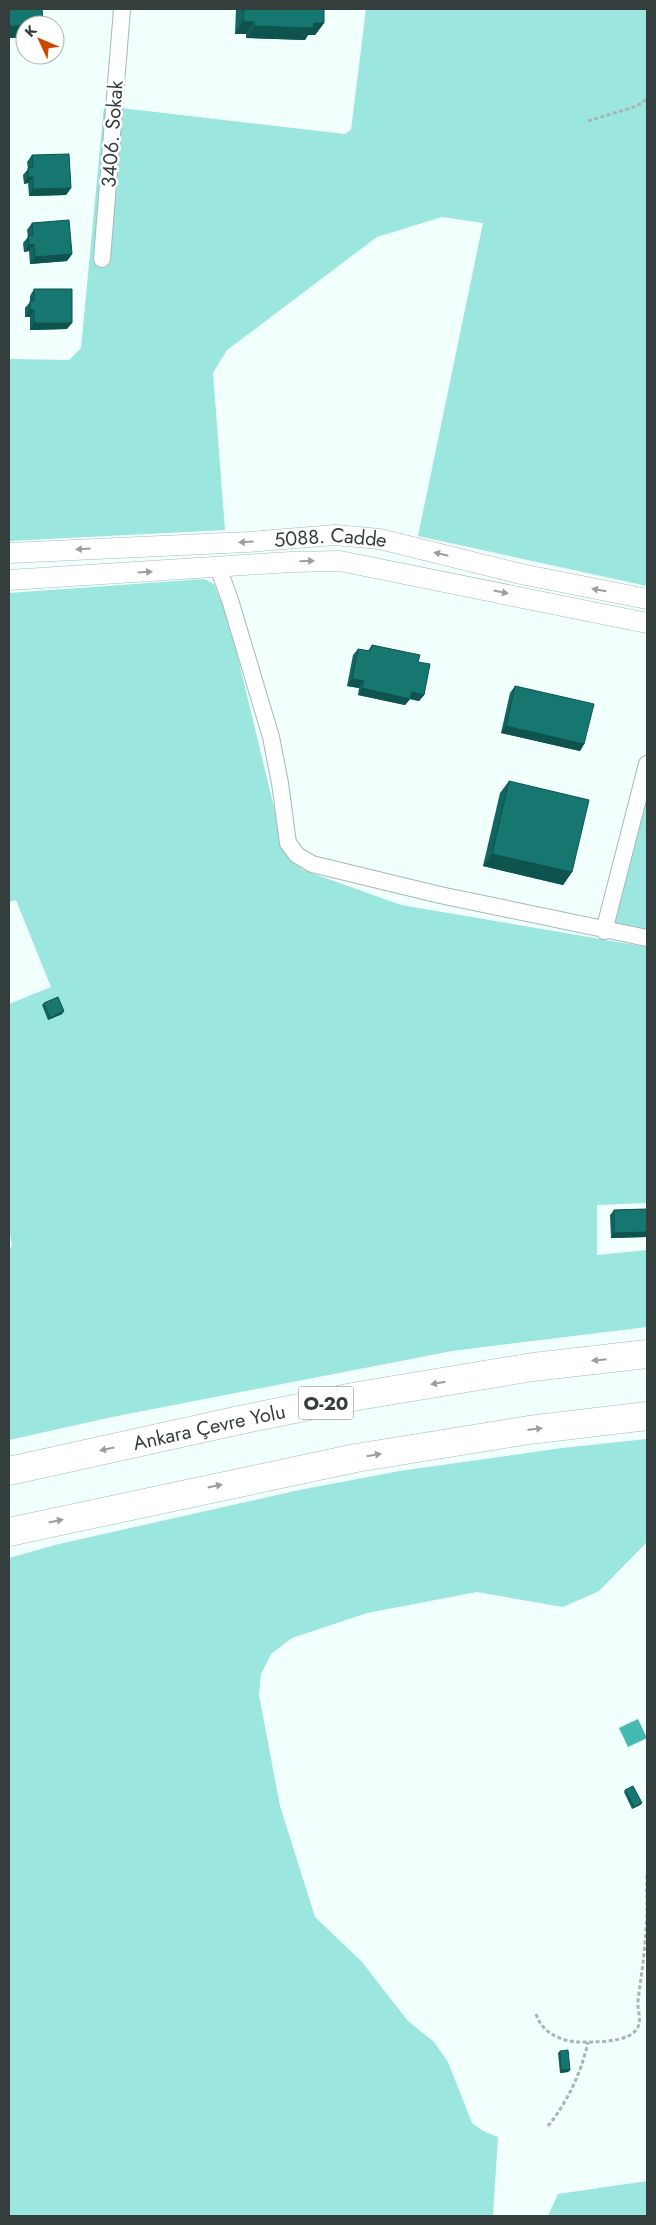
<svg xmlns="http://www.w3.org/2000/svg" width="656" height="2225" viewBox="0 0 656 2225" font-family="Jost,sans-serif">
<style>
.green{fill:#9be6df}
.water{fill:#45bab1}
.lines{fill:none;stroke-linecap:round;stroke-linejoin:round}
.minor-casing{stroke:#a3bab7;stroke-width:18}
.tertiary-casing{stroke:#a3bab7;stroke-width:21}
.motorway-casing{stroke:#a3bab7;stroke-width:29}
.path{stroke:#a9b5b3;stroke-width:3;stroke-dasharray:4 2.5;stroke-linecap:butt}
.minor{stroke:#fff;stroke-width:16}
.tertiary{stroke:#fff;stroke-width:20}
.motorway{stroke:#fff;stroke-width:28}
.wall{fill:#136560}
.shaded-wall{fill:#0f534e}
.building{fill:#167670;stroke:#0f534e}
.oneway{fill:#9a9e9e}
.labels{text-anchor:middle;stroke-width:5;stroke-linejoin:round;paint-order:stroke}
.shield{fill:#fff;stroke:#717877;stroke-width:1}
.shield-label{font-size:19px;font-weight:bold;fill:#343e3d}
.street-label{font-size:20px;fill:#343e3d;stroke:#fff}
</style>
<rect width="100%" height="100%" fill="#f1fffd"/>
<path class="green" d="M366,9H647V586L418,536L483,223L442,217L377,237L227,350L213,373L225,530L9,541V359L69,360L81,348L104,106L345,134L351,130Z
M204,579L214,584L229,621L285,853L303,870L401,905L647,947V1203L597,1205V1255L647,1250V1327L452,1351L112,1417L9,1440V1250L12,1245L9,1230V1004L51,987L16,900L9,902V593Z
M647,794V931L634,926L614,923Z
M647,1439V1542L599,1591L563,1607L477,1592L367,1613L292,1638L271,1654L261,1674L259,1695L280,1806L315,1917L362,1962L408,2021L434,2042L448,2062L472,2123L483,2131L498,2137L493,2216H9V1558L55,1545L299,1490L400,1471L562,1448Z
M647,2181V2216H548L558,2194Z"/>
<path class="water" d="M638,1719L647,1738L628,1747L619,1728Z"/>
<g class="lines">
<g class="minor-casing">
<path id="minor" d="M102,259L122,9
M218,567L230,600L271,737L280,783L288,843L297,855L312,864L440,895L647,938
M604,931L647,764"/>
</g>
<g class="tertiary-casing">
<g id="tertiary">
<path id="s1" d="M9,553L248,542L335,535L380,539L521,574L647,599"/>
<path d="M9,580L291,562L340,561L647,623"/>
</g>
</g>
<g class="motorway-casing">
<g id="motorway">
<path id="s2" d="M9,1471L240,1420L358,1396L533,1367L647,1354"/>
<path d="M9,1532L356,1458L529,1430L647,1416"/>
</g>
</g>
<path class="path" d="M588,121L637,106L647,99
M536,2014C542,2032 559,2041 578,2042C592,2042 627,2043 636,2030C643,2021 637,2011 638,2001C641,1976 645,1953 646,1928C648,1910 646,1892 647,1875
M548,2126C568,2101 581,2073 588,2042"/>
<use href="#minor" class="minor"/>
<use href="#tertiary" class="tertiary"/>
<use href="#motorway" class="motorway"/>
</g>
<path class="wall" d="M236,9H324V23L315,35H308L305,40L246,38V34H235Z
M32,155L71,188L66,195L29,196L28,183L24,184L23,175L28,169L27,162Z
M32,223L72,254L67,261L30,264L29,251L24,252L23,243L28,237L27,230Z
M34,289L67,329L30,330V317H25V308L30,302V296Z
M372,645L418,662L424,695L419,701L410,699L405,705L358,695L359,688L347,686L353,655L358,649L368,651Z
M515,686L584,744L580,751L501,733L510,693Z
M509,781L572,872L563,885L483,866L500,793Z
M44,1003L64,1011L62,1014L48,1020L42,1005Z
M647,1209V1237L611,1238L610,1215L614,1210Z
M625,1790L642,1803L640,1805L632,1809L624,1792Z
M560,2051L570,2070L568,2072L560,2073L558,2053Z"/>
<path class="shaded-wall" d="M30,20H43L39,25H27Z
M243,21L254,22L246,34H235Z
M314,23H324L315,35H308L305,40L246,38L254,26Z
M9,26H25V33L22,38H9Z
M28,177H33L28,183L24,184Z
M71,188L66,195L29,196L33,189Z
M34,244L29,251L24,252L29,245Z
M72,254L67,261L30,264L35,257Z
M30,310H34L30,317H25Z
M34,323H72L67,329L30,330Z
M352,679L364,681L359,688L347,686Z
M362,688L412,692L424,695L419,701L410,699L405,705L358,695Z
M506,726L584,744L580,751L501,733Z
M492,854L572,872L563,885L483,866Z
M64,1011L62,1014L48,1020L50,1018Z
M647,1232V1237L611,1238L614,1233Z
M642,1803L640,1805L632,1809L634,1807Z
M561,2070H570L568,2072L560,2073Z"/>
<path class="building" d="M9,9H42L43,20H30V25L9,26Z
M244,9H324V23H314L313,28L254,26V22L243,21Z
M69,154L71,188L33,189V177H28V168L33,167L32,155Z
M69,220L72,254L35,257L34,244L29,245L28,236L33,235L32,223Z
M34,289H72V323H34V310H30V301H34Z
M372,645L420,655L418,662L430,664L424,695L412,692L410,699L362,688L364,681L352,679L358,649L370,651Z
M515,686L594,704L584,744L506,726Z
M509,781L589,800L572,872L492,854Z
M58,997L64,1011L50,1018L44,1003Z
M647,1209V1232L614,1233V1210Z
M633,1786L642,1803L634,1807L625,1790Z
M568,2050L570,2070H561L560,2051Z"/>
<defs><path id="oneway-solid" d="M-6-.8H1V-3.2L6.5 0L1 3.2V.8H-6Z" transform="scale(1.25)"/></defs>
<g class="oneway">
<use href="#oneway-solid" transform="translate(246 542) rotate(177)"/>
<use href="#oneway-solid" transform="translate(83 549) rotate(177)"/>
<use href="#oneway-solid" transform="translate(441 554) rotate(-167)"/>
<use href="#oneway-solid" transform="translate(307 561) rotate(-1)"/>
<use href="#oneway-solid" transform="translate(145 572) rotate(-4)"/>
<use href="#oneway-solid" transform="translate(599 590) rotate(-170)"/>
<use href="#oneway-solid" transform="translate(501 592) rotate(12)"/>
<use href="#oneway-solid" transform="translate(599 1360) rotate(174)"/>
<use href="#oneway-solid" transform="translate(438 1383) rotate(170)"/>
<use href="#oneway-solid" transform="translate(535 1429) rotate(-7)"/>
<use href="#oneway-solid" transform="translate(107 1449) rotate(168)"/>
<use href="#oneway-solid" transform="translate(374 1455) rotate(-9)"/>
<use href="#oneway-solid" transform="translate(215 1486) rotate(-12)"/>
<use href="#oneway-solid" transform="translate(56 1521) rotate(-12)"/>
</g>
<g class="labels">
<rect class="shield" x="298.5" y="1386.5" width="55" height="33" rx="4"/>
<g class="shield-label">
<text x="326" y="1410">O-20</text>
</g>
<g class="street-label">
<text transform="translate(112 134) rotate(-86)" y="7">3406. Sokak</text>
<text dy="7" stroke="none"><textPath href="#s1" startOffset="322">5088. Cadde</textPath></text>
<text dy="7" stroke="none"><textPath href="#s2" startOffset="205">Ankara Çevre Yolu</textPath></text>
</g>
</g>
<rect width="656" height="2225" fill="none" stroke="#343e3d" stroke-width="20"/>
<g transform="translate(40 40) rotate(314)"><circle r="24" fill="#ffffff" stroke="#aeb2b1"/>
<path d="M0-4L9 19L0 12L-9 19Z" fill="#cd4900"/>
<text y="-8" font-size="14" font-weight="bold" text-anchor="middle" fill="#343e3d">K</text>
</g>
</svg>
